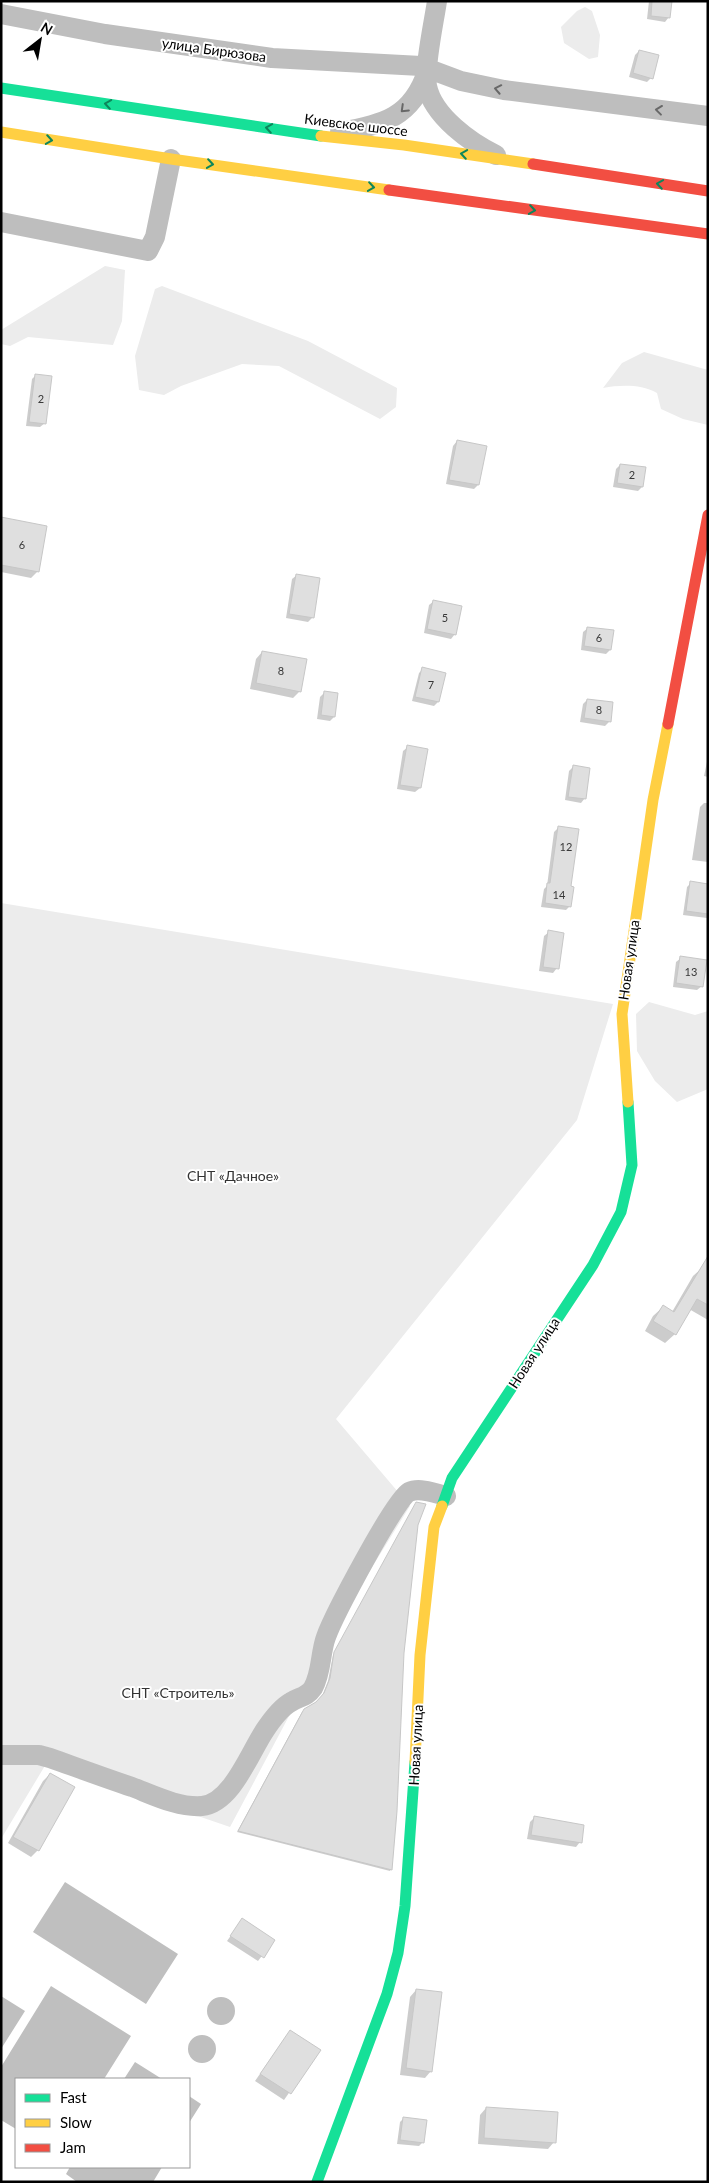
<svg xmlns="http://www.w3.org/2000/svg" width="709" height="2183" viewBox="0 0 709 2183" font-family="Lato,sans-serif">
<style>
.green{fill:#ececec}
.water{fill:#bfbfbf}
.shadow{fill:#0003}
.building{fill:#dfdfdf;stroke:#c7c7c7}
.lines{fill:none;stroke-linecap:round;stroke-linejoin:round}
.street{stroke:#bebebe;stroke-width:20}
.fast{stroke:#16e098;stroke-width:11}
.slow{stroke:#ffcf43;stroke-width:11}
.jam{stroke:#f24e42;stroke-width:11}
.oneway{stroke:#686868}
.oneway2{stroke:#0d865b}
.labels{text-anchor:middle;stroke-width:4;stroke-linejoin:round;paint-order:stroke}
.number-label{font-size:11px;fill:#383838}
.street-label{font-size:14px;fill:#000;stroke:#fff}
.park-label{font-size:14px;fill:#333;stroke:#fff}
</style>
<rect width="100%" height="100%" fill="#fff"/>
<path class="green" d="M585,7L592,11L600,35L598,57L589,59L564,43L561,27L577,11Z
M105,266L125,270L122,321L113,345L28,337L10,346L1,344V330Z
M162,286L308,341L397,388L396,407L380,419L279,366L242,364L181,386L164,395L139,390L135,356L155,289Z
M644,352L708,370V425L683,419L661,409L657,393C640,384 621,385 603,388L622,363Z
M1,903L613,1004L577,1120L336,1419L410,1506L346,1609L230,1827L46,1764L1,1839Z
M649,1002L695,1015L708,1011V1089L677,1102L655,1081L637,1051L636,1014Z"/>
<path class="water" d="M65,1882L178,1954L146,2004L33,1932Z
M51,1986L131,2036L104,2079H16V2129L1,2120V2067Z
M1,1996L25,2011L1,2049Z
M207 2011a14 14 0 1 1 28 0a14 14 0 1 1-28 0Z
M188 2049a14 14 0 1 1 28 0a14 14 0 1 1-28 0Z
M135,2062L162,2079H124Z
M189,2096L201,2104L189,2123Z
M70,2167H162L153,2182H77L66,2174Z"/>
<path class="shadow" d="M649,1H671L669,17L665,22L647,19Z
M639,51L651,78L647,82L629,77L635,55Z
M36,375L45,423L40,427L26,426L32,379Z
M457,441L485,447L478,485L474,489L446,484L453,446Z
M620,465L642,487L638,491L613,487L616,469Z
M1,519L38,571L31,578L1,572Z
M297,575L312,618L308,622L286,618L292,579Z
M434,601L455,634L451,639L424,633L429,605Z
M588,628L610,650L606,654L581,650L583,632Z
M262,652L300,691L293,698L250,689L256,659Z
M423,669L438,702L434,706L412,701L419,673Z
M324,693L334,717L330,721L317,719L320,697Z
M587,700L609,722L605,726L580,722L583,704Z
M408,747L426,750L420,788L415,792L397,789L403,751Z
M708,757V777L704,776Z
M573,767L585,798L581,803L565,800L569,771Z
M704,803H708V862L692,860L700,807Z
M559,827L569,888L570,906L566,910L541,907L544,889L547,886L554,832Z
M691,883L708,885L707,918L683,915L687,887Z
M549,932L557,968L553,973L539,971L544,936Z
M681,958L702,986L697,990L673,987L676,962Z
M703,1267L708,1270V1320L689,1309L675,1334L665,1343L645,1331L653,1316L663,1307L672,1312L693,1276Z
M416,1504L417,1525L403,1653L391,1869L390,1871L237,1832L302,1712L316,1703L322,1696L328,1681L333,1655Z
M50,1774L73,1788L38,1850L31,1857L8,1843L43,1781Z
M534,1818L580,1842L576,1847L527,1839L530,1822Z
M242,1920L274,1940L258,1961L227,1941Z
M416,1990L431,2071L425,2078L400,2075L410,1997Z
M290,2031L319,2050L284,2100L255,2081Z
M486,2108L554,2142L548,2149L478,2144L480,2115Z
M404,2118L423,2142L419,2146L397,2144L400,2122Z"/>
<path class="building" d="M652,1H672L670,18L651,16Z
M639,50L659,55L653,79L633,73Z
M35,374L52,376L46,424L29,422Z
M457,440L487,446L479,485L449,480Z
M620,464L646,467L643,487L617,483Z
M1,517L47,526L39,572L1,565Z
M296,574L320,578L314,618L289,614Z
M433,600L462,606L456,635L427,629Z
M587,627L614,630L611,650L584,646Z
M262,651L307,659L301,692L256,683Z
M422,667L446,673L439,702L415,697Z
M324,691L338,693L335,717L321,715Z
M587,699L613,702L611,722L584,718Z
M407,745L428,749L421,788L400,785Z
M573,765L590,768L586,799L568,797Z
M558,826L579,829L571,886L574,887L571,907L545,903L547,883H550Z
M690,881L708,884V914L686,911Z
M548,930L564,933L559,969L543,967Z
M680,956L707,960L703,987L676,983Z
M708,1256V1305L697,1299L676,1335L653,1321L663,1305L674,1312Z
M416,1502L426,1504L418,1525L404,1653L397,1811L392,1870L238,1831L304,1709L316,1702L324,1693L330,1678L334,1652Z
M50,1773L75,1787L39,1851L13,1837Z
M534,1816L584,1825L582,1843L531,1835Z
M242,1918L275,1940L264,1958L230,1936Z
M416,1989L442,1992L432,2072L406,2068Z
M290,2030L321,2050L291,2094L260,2074Z
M486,2107L558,2112L556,2143L484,2138Z
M403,2117L427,2120L424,2143L400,2140Z"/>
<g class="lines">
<path class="street" d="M437,1C434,22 424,67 427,86C433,116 471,143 496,155
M1,14L105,34L272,58L421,66L461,81L504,90L708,116
M340,132C383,125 412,117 427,72
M1,222L148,251L155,237L171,159
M1,1755H39L50,1758C78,1768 105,1778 132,1787C153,1795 179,1808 202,1806C232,1803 250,1752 265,1730C271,1721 282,1707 291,1702C299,1697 307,1697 313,1688C322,1672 320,1653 326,1637C333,1617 395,1499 409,1492C419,1487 435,1493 446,1496"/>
<path class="fast" d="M1,88L321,136
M442,1506L452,1478L593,1265L621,1212L632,1165L628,1102
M317,2182L387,1994L398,1953L405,1906L415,1762"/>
<path class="slow" d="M1,132L171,159L389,190
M321,136L404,145L533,164
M628,1102L622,1014L653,800L668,724
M415,1762L420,1655L434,1527L442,1506"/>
<path class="jam" d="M533,164L708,191
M389,190L708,234
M668,724L708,515"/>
</g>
<defs><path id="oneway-chevron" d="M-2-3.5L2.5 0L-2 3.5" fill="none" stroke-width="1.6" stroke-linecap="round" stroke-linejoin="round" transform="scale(1.25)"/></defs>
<g class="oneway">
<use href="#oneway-chevron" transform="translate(498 89) rotate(-169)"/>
<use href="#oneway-chevron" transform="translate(404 109) rotate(136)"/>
<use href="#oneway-chevron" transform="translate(659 110) rotate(-173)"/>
</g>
<g class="oneway2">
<use href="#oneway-chevron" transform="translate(108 104) rotate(-171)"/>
<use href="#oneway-chevron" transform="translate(269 128) rotate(-171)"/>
<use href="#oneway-chevron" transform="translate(49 140) rotate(9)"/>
<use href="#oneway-chevron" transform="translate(464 154) rotate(-171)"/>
<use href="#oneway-chevron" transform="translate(210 164) rotate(8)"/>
<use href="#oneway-chevron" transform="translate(660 184) rotate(-171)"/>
<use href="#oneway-chevron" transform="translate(371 187) rotate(8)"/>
<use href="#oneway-chevron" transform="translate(532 210) rotate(8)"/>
</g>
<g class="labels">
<g class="number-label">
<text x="41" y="403">2</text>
<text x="632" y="479">2</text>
<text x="22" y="549">6</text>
<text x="445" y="622">5</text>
<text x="599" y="642">6</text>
<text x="281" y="675">8</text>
<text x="431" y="689">7</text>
<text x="599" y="714">8</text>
<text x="566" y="851">12</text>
<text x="559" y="899">14</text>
<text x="691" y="976">13</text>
</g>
<g class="street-label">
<text transform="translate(214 50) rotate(8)" y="5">улица Бирюзова</text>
<text transform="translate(356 125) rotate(7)" y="5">Киевское шоссе</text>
<text transform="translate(629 960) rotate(-82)" y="5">Новая улица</text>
<text transform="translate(534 1353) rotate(-57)" y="5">Новая улица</text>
<text transform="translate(416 1745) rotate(-87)" y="5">Новая улица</text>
</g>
<g class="park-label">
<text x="233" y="1181">СНТ «Дачное»</text>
<text x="178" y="1698">СНТ «Строитель»</text>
</g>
</g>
<rect width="709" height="2183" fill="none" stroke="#000000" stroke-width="5"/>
<rect x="15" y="2078" width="175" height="90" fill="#ffffff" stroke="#999999"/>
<rect x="25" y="2094" width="25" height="8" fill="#16e098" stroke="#999999"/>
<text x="60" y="2103" font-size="15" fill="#000000">Fast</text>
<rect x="25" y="2119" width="25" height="8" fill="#ffcf43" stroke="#999999"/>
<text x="60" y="2128" font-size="15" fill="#000000">Slow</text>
<rect x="25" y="2144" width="25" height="8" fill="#f24e42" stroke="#999999"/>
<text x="60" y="2153" font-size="15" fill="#000000">Jam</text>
<g transform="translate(40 40) rotate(31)" stroke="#ffffff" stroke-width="4" paint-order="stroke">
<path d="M0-4L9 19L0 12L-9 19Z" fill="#000000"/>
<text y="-8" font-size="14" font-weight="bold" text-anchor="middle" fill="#000000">N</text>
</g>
</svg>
